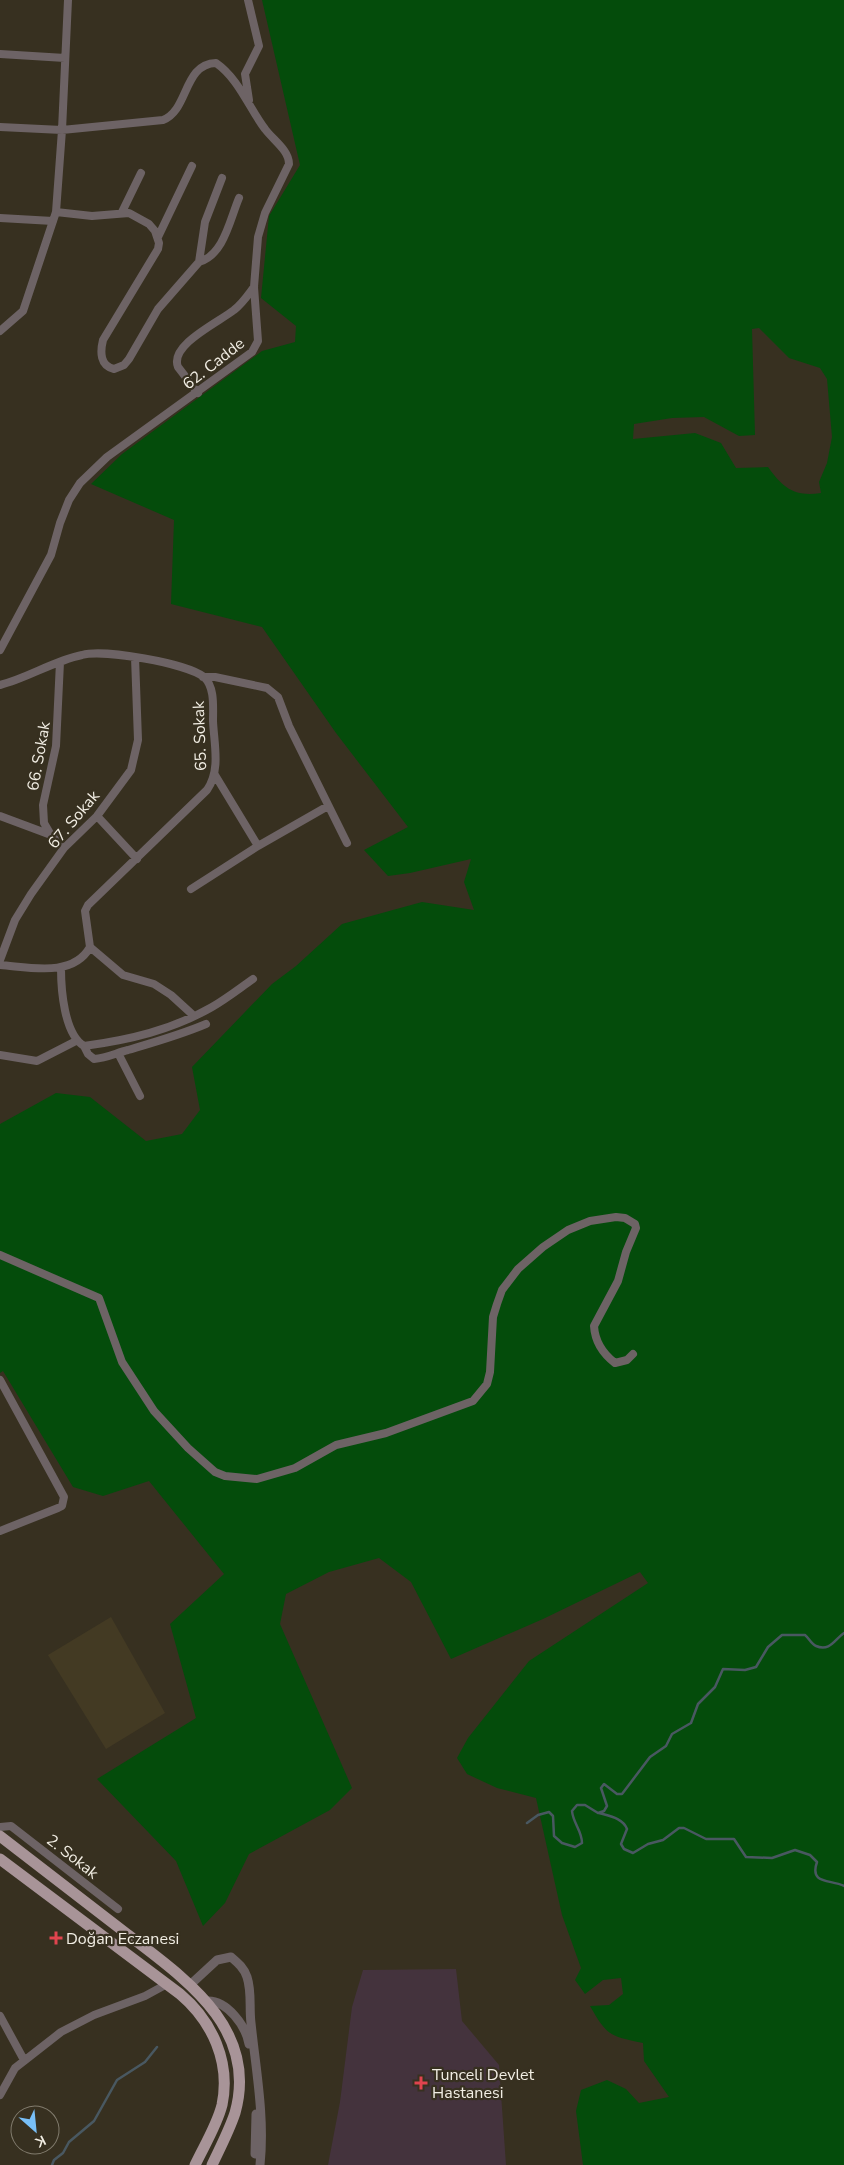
<svg xmlns="http://www.w3.org/2000/svg" width="844" height="2165" viewBox="0 0 844 2165" font-family="'Nunito Sans',sans-serif">
<style>
.built{fill:#433a23}
.medical{fill:#44333d}
.green{fill:#044c0b;fill-rule:evenodd}
.lines{fill:none;stroke-linecap:round;stroke-linejoin:round}
.stream{stroke:#495861;stroke-width:2.5}
.minor{stroke:#6d6365;stroke-width:8}
.tertiary{stroke:#6d6365;stroke-width:9}
.primary{stroke:#a89498;stroke-width:11}
.health-dot{fill:#e0444e;stroke:#373020;stroke-width:2}
.labels{text-anchor:middle;stroke-width:4.5;stroke-linejoin:round;paint-order:stroke}
.street-label{font-size:16px;fill:#f2eee4;stroke:#373020}
.poi-label{font-size:16px;fill:#f2eee4;stroke:#373020;text-anchor:start}
</style>
<rect width="100%" height="100%" fill="#373020"/>
<path class="built" d="M111,1617L165,1713L106,1749L48,1655Z"/>
<path class="medical" d="M456,1969L462,2021L499,2065L506,2165H328L340,2102L352,2007L363,1970Z"/>
<path class="green" d="M262,0H844V2165H583L576,2111L581,2090L607,2080L626,2089L639,2103L669,2097L644,2061L643,2043C610,2036 607,2036 590,2006L609,2005L623,1994L621,1978L603,1980L585,1994L575,1980L581,1968L562,1915L536,1798L497,1788L467,1774L457,1758L468,1738L529,1661L648,1583L640,1572L543,1619L451,1659L411,1582L379,1558L329,1572L286,1594L280,1624L352,1788L330,1810L249,1854L225,1903L203,1926L176,1861L97,1779L196,1718L170,1624L224,1574L149,1481L103,1496L73,1487L3,1371L0,1373V1124L56,1093L90,1097L146,1141L182,1134L200,1110L192,1067L272,984L296,966L342,924L422,902L474,910L464,882L471,859L410,873L388,876L364,850L408,827L336,733L262,627L171,604L174,520L91,484L122,454L262,351L295,342L296,326L261,298L269,216L300,165ZM759,328L789,358L820,368L827,379L832,437L827,463L819,482L821,493C794,497 783,488 768,467L736,468L721,443L695,433L633,439L634,424L672,418L704,417L739,436L755,435L752,329Z"/>
<g class="lines">
<path class="stream" d="M599,1813C609,1816 623,1818 627,1829L621,1844L624,1849L633,1853L648,1844L663,1840L679,1828H684L706,1839H734L746,1857L772,1858L795,1850L810,1855L817,1862C809,1885 831,1879 844,1886
M527,1823L538,1815L549,1812L553,1816L554,1836L562,1843L575,1847L582,1843C582,1831 573,1823 572,1811L577,1805H585L598,1813L604,1811L607,1806L601,1788L604,1784L617,1794H622L650,1757L666,1746L672,1734L691,1723L698,1704L715,1687L723,1669L745,1670L756,1667L768,1647L782,1635H805C809,1638 811,1644 816,1646C830,1652 835,1639 844,1633
M52,2165L54,2160L63,2153L69,2142L94,2121L117,2080L145,2062L157,2047"/>
<path class="minor" d="M248,0L259,46L245,74L249,100
M0,54L65,58
M0,127L62,130L163,120C189,110 183,64 216,63C239,79 249,108 265,129C273,140 289,150 289,164L265,213L258,237L254,287L258,341L252,352L107,457L80,483L69,500L60,523L51,555L0,650
M56,212L92,216L129,213L149,224L155,231L159,243L158,249L103,340C100,352 100,366 114,369L124,365L129,359L158,309L199,262L205,222L222,178
M122,212L141,173
M0,218L53,221
M158,237L192,166
M199,262C224,255 230,219 239,198
M0,331L23,311L56,212L62,130L68,0
M198,393L178,367C169,345 219,322 234,310C242,304 248,295 254,287
M60,662L56,746L43,805L44,823L51,835L64,848
M203,677H215L267,688L278,697L289,726L347,843
M0,685C28,678 53,661 82,655C104,649 186,663 204,677C215,687 213,707 213,721C214,744 221,770 207,790L88,905L85,911L90,947C73,978 29,967 0,965
M215,775L258,846
M0,816L51,835
M97,816L137,859
M191,889L258,846L328,806
M90,947L123,975L154,984L171,995L194,1016
M0,960L15,920L31,894L64,848L97,816L131,770L138,740L135,657
M61,968C61,989 64,1034 84,1046C129,1040 172,1030 212,1007C226,999 240,988 253,979
M84,1046L88,1054L94,1059C107,1058 116,1053 128,1050C155,1042 180,1035 206,1024
M118,1053L140,1096
M0,1055L37,1061L76,1041
M0,1255L99,1298L122,1362L154,1411L188,1448L215,1472L225,1476L257,1479L295,1468L336,1445L386,1433L473,1401L487,1384L490,1372L493,1317L497,1304L502,1290L518,1269L543,1247L568,1230L590,1221L616,1217L625,1218L635,1224L636,1228L626,1252L618,1281L594,1326C595,1342 602,1353 615,1363L627,1360L633,1354
M0,1380L64,1497L62,1506L58,1508L0,1531
M0,1827L11,1826L118,1909
M0,2016L24,2060
M0,2095L15,2068L61,2032L94,2015L145,1996L167,1984"/>
<path class="tertiary" d="M191,1984L217,1960L231,1957C238,1963 244,1968 247,1977C252,1992 249,2008 251,2023C256,2071 265,2117 260,2165
M207,2001C227,2000 246,2026 249,2044
M255,2154L256,2114"/>
<path class="primary" d="M0,1836C42,1868 84,1901 127,1934C184,1978 259,2028 235,2113C229,2131 220,2148 212,2165
M0,1859L180,1994C212,2021 231,2062 222,2105C217,2125 204,2146 195,2165"/>
</g>
<g class="health-dot">
<path d="M53.5 1930.5h5v5h5v5h-5v5h-5v-5h-5v-5h5z"/>
<path d="M418.5 2075.5h5v5h5v5h-5v5h-5v-5h-5v-5h5z"/>
</g>
<g class="labels">
<g class="street-label">
<text transform="translate(213 363) rotate(-38)" y="6">62. Cadde</text>
<text transform="translate(199 736) rotate(-92)" y="6">65. Sokak</text>
<text transform="translate(38 756) rotate(-80)" y="6">66. Sokak</text>
<text transform="translate(73 819) rotate(-50)" y="6">67. Sokak</text>
<text transform="translate(73 1856) rotate(38)" y="6">2. Sokak</text>
</g>
<g class="poi-label">
<text x="66" y="1944">Doğan Eczanesi</text>
<text x="432" y="2080">Tunceli Devlet<tspan x="432" dy="18">Hastanesi</tspan></text>
</g>
</g>
<g transform="translate(35 2130) rotate(153)"><circle r="24" fill="#373020" stroke="#827c6e"/>
<path d="M0-4L9 19L0 12L-9 19Z" fill="#78bff7"/>
<text y="-8" font-size="14" font-weight="bold" text-anchor="middle" fill="#f2eee4">K</text>
</g>
</svg>
